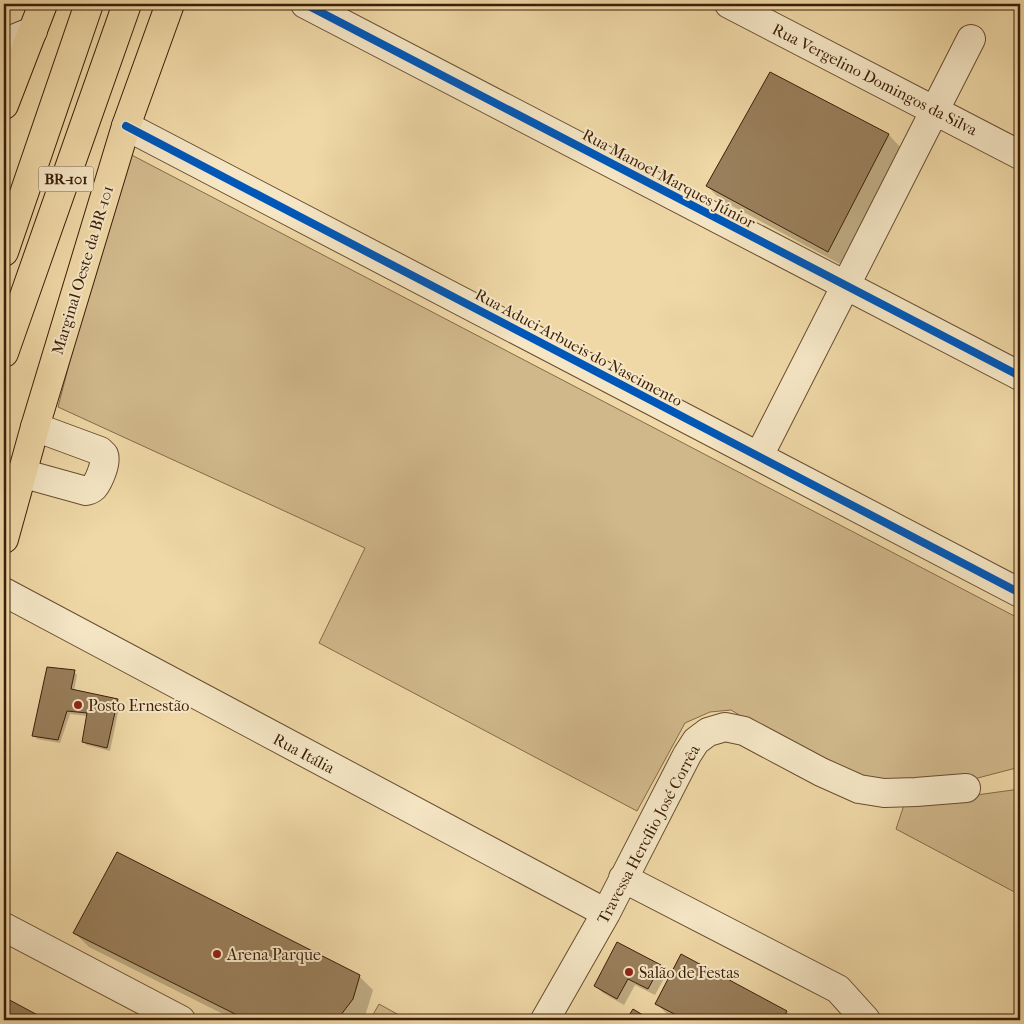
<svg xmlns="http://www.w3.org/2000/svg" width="1024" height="1024" viewBox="0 0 1024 1024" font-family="'IM FELL French Canon',serif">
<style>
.green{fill:#d0b88b;stroke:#866b4a}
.shadow{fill:#0003}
.building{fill:#997f5b;stroke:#3b1e09}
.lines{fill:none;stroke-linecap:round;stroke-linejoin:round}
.minor-casing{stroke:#684c30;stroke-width:30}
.major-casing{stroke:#3b1e09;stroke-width:30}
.highway-casing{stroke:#3b1e09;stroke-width:30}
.minor{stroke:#f5e6c5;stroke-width:28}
.major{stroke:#efd8a6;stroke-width:28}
.highway{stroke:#efd8a6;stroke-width:28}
.cycleway-casing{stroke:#f5e6c5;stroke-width:11}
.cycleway{stroke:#0057b8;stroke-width:8}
.poi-dot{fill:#8f2418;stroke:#f5e6c5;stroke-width:2}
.labels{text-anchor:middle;stroke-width:4;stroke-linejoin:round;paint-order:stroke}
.shield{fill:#f5e6c5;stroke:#735a41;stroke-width:1}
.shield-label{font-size:15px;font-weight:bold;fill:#3b1e09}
.street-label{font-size:16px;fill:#3b1e09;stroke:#f5e6c5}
.poi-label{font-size:16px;fill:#3b1e09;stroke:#f5e6c5;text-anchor:start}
</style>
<rect width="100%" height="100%" fill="#efd8a6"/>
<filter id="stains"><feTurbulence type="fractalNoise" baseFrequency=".004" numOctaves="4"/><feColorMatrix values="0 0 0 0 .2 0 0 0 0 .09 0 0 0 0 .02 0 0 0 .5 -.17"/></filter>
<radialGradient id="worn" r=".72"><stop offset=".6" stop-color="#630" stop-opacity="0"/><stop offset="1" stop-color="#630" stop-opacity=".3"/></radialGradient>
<path class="green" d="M124,151L1020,619V767L970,780L881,785L820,764L731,710L710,712L685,723L637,811L319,643L365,548L58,407Z
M1020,789V895L896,829L904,805Z
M379,1004L408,1020H370Z"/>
<path class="shadow" d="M770,73L889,135L902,149L842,265L721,200L707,186Z
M74,672L77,675L74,691L117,700L120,703L110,751L87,745L83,742L88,716L70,714L60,743L37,739L34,735Z
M75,933L359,976L373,990L366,1013L361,1020H235L89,947Z
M682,956L787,1012L795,1020H676L670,1017L657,1004Z
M660,966L667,973L655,995L635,985L624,1005L603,993L596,986Z
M4,998L44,1020H4Z"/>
<path class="building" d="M770,72L889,134L828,252L706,186Z
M47,667L75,670L71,689L118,699L107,748L82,742L87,713L67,711L58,740L32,736Z
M117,852L360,975L353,999L337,1020H247L73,933Z
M617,942L661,965L648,989L628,979L617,999L594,986Z
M681,954L787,1011L782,1020H686L655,1004Z
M4,997L47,1020H4Z
M633,1009L651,1020H626Z"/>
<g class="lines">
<g class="minor-casing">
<path id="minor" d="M305,4L1020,376
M729,4L1020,155
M4,41H8L33,31
M126,126L1020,593
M759,456L971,39
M21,473L86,491C90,490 91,490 94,487C99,481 107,462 104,455L100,451L35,427
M4,592L606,913
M623,878L838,989L866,1020
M4,927L181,1020
M545,1020L606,913L687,755L696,741L708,732L725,727L744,731L821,772L859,789L884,793L916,792L966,788"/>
</g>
<g class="major-casing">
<path id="major" d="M4,105L43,4
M4,539L35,427L126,126L170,4"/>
</g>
<g class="highway-casing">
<path id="highway" d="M4,252L89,4
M4,353L127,4"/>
</g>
<use href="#minor" class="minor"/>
<use href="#major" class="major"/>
<use href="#highway" class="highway"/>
<g class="cycleway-casing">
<path id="cycleway" d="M305,4L1020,376
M126,126L1020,593"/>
</g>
<use href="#cycleway" class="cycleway"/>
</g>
<g class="poi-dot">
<circle cx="78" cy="705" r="5"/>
<circle cx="217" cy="954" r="5"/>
<circle cx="629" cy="972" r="5"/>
</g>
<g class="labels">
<rect class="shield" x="38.5" y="166.5" width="55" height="25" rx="4"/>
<g class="shield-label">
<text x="66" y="184">BR-101</text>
</g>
<g class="street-label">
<text transform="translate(875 79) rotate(27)" y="6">Rua Vergelino Domingos da Silva</text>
<text transform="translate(669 178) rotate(28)" y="6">Rua Manoel Marques Júnior</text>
<text transform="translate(82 270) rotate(-73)" y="6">Marginal Oeste da BR-101</text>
<text transform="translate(579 347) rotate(28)" y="6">Rua Aduci Arbueis do Nascimento</text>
<text transform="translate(304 753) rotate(28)" y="6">Rua Itália</text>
<text transform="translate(648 834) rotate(-62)" y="6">Travessa Hercílio José Corrêa</text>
</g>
<g class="poi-label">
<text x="88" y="711">Posto Ernestão</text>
<text x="227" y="960">Arena Parque</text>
<text x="639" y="978">Salão de Festas</text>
</g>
</g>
<rect width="1024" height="1024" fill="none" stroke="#efd8a6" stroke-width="20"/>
<rect x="5" y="5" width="1014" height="1014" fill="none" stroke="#3b1e09" stroke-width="2.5"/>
<rect x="10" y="10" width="1004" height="1004" fill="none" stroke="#3b1e09"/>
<rect width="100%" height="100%" filter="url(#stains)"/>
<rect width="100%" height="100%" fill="url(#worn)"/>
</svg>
